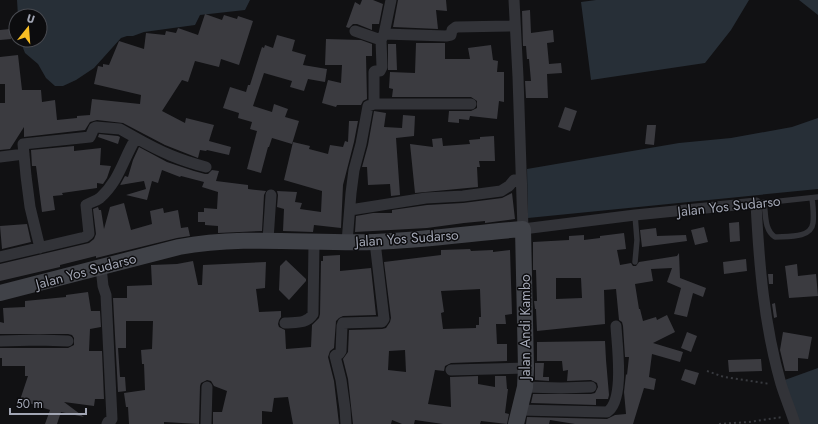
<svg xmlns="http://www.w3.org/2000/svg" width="818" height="424" viewBox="0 0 818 424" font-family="Jost,sans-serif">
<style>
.water{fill:#272f37}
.building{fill:#3b3b40;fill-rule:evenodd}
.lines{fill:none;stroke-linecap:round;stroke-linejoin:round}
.path{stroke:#383a3f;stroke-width:2;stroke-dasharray:2 3;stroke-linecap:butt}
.lane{stroke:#323338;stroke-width:5.5}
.street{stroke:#323338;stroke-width:11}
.secondary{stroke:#404248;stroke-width:16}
.labels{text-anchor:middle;stroke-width:3;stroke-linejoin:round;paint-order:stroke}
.street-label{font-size:14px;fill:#a2a6b4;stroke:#0c0c0e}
</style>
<rect width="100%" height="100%" fill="#111113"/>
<path class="water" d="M17,0H250L245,10L200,15L195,25L144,32L133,36H127L121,38L94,68L76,80L63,86H55L46,78L38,64L25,53L20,40H40V16H18Z
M596,0H749L731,30L705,63L591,80L581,2Z
M797,0H818V15L799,0Z
M818,118V189L528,218L527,169L679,143L731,138L792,127Z
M818,368V424H800L782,381Z"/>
<path class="building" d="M362,0H373L383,4L379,24H372V30L357,24H353L349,28L346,27L355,2L360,5Z
M398,0H446L447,11L436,10L438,29L393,27Z
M530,10L531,33L553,30L554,42L547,43L549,64L561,63L562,73L547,74L548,98H526L525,81H531L529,59H527L526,46H523L522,11Z
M205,14L222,20L224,15L237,19L238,16L253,21L239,65L221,59L219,67L195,61L188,82L182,80L162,111L185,123L186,118L214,125L209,141L231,147L229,155L207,150L206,151L200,150L198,158L165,145L123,123L97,120L90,122L85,130L24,137V127L10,149L0,150V103H5V84H0V57L18,55L22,90H41L42,102L55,100L57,120L77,118V116L90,115L92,99L140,104L141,95L94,84L98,66L103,67V64L109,65L119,41L144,49L146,33L165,35L166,31L176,33L178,28L198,35Z
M10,29L11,39L0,40V30Z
M277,35L295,40L292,51L306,55L303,65L327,69L325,82L308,79L304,91L290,87L292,81L264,73L253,106L272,112L274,104L288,109L285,117L299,121L292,144L272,138L269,147H268L261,173L247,169L257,131L250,129L252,122L238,118L239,113L223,108L230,87L246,92L248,85H250L262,47L264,48L265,45L273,48Z
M326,39L361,40L372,44V56H366L367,99L363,101L361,105H337L336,107L322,103L328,80L341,83L342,65H325Z
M416,43H445V59H470L468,48L491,45L493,60L498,61L497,72H504V102L499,101L497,119L470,116L469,120L459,119V123L448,122L449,111H471L477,108V101L471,97H392L393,89L389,88L390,72L415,73Z
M388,44H396L397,70H388Z
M565,107L577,111L570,131L558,127Z
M374,111L386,113L384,127L402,128L403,115L415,116L414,136L396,138L400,195L391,196L390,184L368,185L367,167H362L368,145Z
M349,121H358L354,142L343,185L341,228L314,225L313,232L283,231L284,209L277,207L278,195L277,191L297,192L295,202L302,203L300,209L321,212L322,191L284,180L293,142L310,146L309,149L328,154L330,145L343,147L345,141L348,142Z
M647,125H656L654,145L645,144Z
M99,134L118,136L120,137L118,144L98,137Z
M494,136L495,161H479L480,167H477L478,187L415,193L410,144L433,147L432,139L442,138L443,146L470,144L469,140L480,139V137Z
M74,146V151L101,148L100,165L111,166L107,178L103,184L97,183V188L62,193L63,195L53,196L55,210L42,212L36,166H32L31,150Z
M139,147L167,162L194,171L205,174H208L212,170L219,171L216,181L248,185V189L266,191L264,195L262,231L218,233V226L205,225V222H198V212H204V208L217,209L218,192L202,187L204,182L181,176L180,177L162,170L158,183L152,181L147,200L126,195L146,189L144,181L120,185L125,176L128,177L133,160Z
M512,193L515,219L485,223V221L464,223L427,228L355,232L356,216L373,213H392V210L427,205L463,203L502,198Z
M124,203L131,230L152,224L150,211L163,208L164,213L178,210L181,228L188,227L190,236L177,238L96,258V256L60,265V267L0,281V264L89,243L94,239L96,234L93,209L98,207L99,210H101L104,229L110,207Z
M739,222L740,241L730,242L729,223Z
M27,224L31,242L2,249L0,226Z
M704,227L708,242L695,245L691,230Z
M656,228L657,236L686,235L687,241L642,247L640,230Z
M624,233L626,249L617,250L620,265L631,263L633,266H636L639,262L677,256L679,253L680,278L706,288L703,297L693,293L687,317L674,314L681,288L667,282L672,268L651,269L653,281L635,284L639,309H640L643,321L656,317L657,320L667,315L675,332L653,343L683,352L680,362L652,354L649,377L656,379L654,390L644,388L633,424H575L550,420L549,424H526L527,417L607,419L615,415L626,414L624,392L626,374L627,375L629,357H625L623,326L622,322L619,320L616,289L604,290L605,324L537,331L536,309H535L534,301H537L536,270H533V242L569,240V236L584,235V240L600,238V236ZM556,278H581L582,298L556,299Z
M470,249L471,251L493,250V252L510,250L512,314L505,315L506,324H496L497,344H507V361L451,363L445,366L444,371L435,370L428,404L451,407L450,377L478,376V384L495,387V376H506L507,389H508L505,413L509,414L507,424L481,421L480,424H443L415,420L414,424H402L392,420L391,424H353L348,379L343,359L348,352L349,330L382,329L386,328L390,322L391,318L384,262L441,255V250ZM480,289L481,317H479V325H476V328L443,329L441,313L444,312L441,291ZM405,350L406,372L388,370L389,351Z
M340,255V271L371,268L376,315L343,316L339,318L336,321L334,348L330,351L328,357L334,381L339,424H293L288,397L274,398L272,412L262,411V424H213V412H222L227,391L214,386L211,381L207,380L201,383L200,386L199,424L164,422V424H129L128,407H126L124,393L145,390L144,364H142L141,350L152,349L153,321H126V348H118L120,377H125L126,391L118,392L113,298H127V286L152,285L151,265L177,264L193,261L198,285H202L203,265L266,262L265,288L256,289L259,312L281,311V317L279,320L278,324L279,327L285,330L286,349L311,347L312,325L319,318L320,314L321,261H323V256Z
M746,259L747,271L724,274L723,262Z
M286,260L306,279V281L289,300L279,290L280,266Z
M797,264L798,276L816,274L818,296L789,298L785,266Z
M768,274H773V284H769Z
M88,292L91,311H100L101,327L90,329L89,351H102L104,399H95L94,406L64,402L84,417L61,412L57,424H45L50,410L20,400L28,376H25V366H2V358H0V348H68L74,345V338L72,335L68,334H0V322L4,323L3,308L25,307V301L66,297V295Z
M775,303L777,317L774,318L772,304Z
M687,332L697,336L691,352L681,348Z
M783,332L812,337L808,359L798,358V371H785L780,350Z
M605,341L606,360L609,395L608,399H596V405L531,403L533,394H591L595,393L598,387L597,383L591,380L567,381L568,370L563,371L562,361H537V342Z
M761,359L762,371L729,372L728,360Z
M535,363H544L543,377H549V381L535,380Z
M685,369L699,373L695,385L681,380Z"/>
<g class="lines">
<path class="path" d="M707,371L724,377L770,384
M719,424L749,422L783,417"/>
<path class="lane" d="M764,202C766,214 764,230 775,237C786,236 811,239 813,223C814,215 813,206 812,198
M761,203L818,197
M635,215L637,240L635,262"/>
<path class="street" d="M514,0L518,77L523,229L635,215L756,203C759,264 764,325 781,384C785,397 791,411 795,424
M355,31L381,40L384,34L446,36L451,35L452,30L456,27L515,26
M384,34L391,0
M374,104H471
M136,138C161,152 179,160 206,167
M0,157L24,154
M350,210L426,198L463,196L501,191L509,186L514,180L521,179
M268,240L271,195
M347,242L351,193L354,170L361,144L368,106L374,104V72L375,71H380L382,67L381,40
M0,257L85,237L89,234L86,205C91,202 96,201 100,198C120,180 123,159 136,138L120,129L96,127L94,128L90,137L23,144L26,176L30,207L40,248
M101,267L103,286L106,295L112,419L110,422H108L107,424
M285,323C296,322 307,324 313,314L314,242
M0,341L39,340L68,341
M451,370L526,368
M525,387L561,388L591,387
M520,410L607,412C625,401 617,346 616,326
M206,424L207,387
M346,424L345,409L341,380L335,356L336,355L339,354L341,351L342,326L343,323L378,322H382L384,319L375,242"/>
<path class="secondary" d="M0,293L179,247C244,235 310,244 375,242C425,240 474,233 523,229L526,368L525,387L516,424"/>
</g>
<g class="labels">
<g class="street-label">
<text transform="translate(729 206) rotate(-6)" y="5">Jalan Yos Sudarso</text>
<text transform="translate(407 238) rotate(-4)" y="5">Jalan Yos Sudarso</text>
<text transform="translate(86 271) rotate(-15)" y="5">Jalan Yos Sudarso</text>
<text transform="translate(525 327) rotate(-90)" y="5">Jalan Andi Kambo</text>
</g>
</g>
<g transform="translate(28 28) rotate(17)"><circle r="19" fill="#0c0c0e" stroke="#484a50"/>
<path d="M0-3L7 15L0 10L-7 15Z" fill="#f8be24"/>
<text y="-6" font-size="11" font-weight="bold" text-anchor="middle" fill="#a2a6b4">U</text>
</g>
<path d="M10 408v6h76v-6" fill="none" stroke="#a2a6b4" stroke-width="2"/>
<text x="16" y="408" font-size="12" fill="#a2a6b4" stroke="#0c0c0e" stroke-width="3" paint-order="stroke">50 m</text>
</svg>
